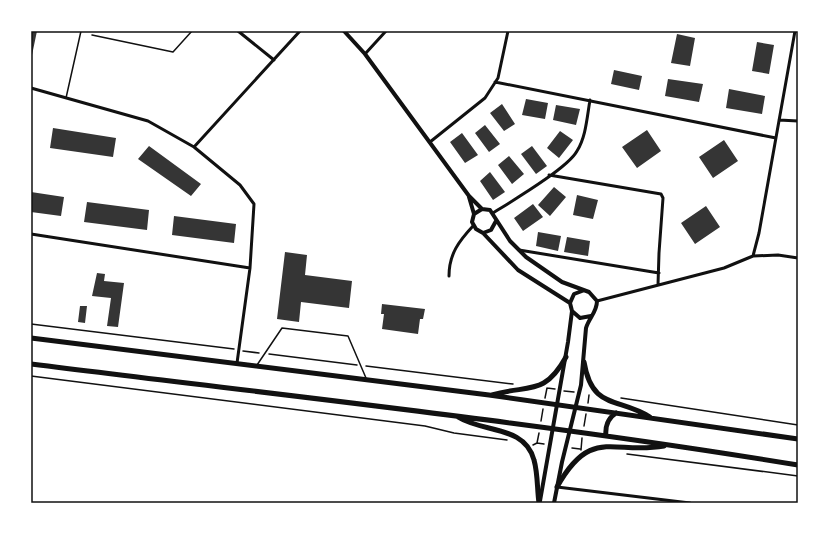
<svg xmlns="http://www.w3.org/2000/svg" width="829" height="534" viewBox="0 0 829 534" font-family="Inter,sans-serif">
<style>
.building{fill:#353535}
.lines{fill:none;stroke-linecap:round;stroke-linejoin:round}
.path{stroke:#111;stroke-width:1.5}
.service{stroke:#111;stroke-width:1.5}
.minor{stroke:#111;stroke-width:3}
.tertiary{stroke:#111;stroke-width:4}
.primary{stroke:#111;stroke-width:5}
.neatline{fill:none;stroke:#111;stroke-width:1.5}
</style>
<rect width="100%" height="100%" fill="#fff"/>
<path class="building" d="M31,31H37L32,55H31Z
M677,34L695,38L690,66L671,63Z
M757,42L774,45L769,74L752,71Z
M614,70L642,76L639,90L611,84Z
M668,79L703,84L699,102L665,96Z
M729,89L765,96L762,114L726,108Z
M526,99L548,103L545,119L522,115Z
M502,104L515,124L504,131L490,113Z
M556,105L580,109L576,125L553,120Z
M485,125L500,144L489,152L475,133Z
M53,128L116,138L113,157L50,148Z
M647,130L661,151L637,168L622,147Z
M560,131L573,140L559,158L547,148Z
M462,133L478,155L465,163L450,142Z
M724,140L738,161L713,178L699,157Z
M149,146L201,184L191,196L138,159Z
M532,146L547,166L536,174L521,154Z
M509,156L524,174L512,184L498,165Z
M490,172L505,192L493,200L480,181Z
M554,187L566,197L550,216L538,205Z
M31,192L64,197L61,216L31,212Z
M577,195L598,200L593,219L573,215Z
M87,202L149,210L147,230L84,222Z
M533,204L543,217L523,231L514,218Z
M706,206L720,227L695,244L681,223Z
M174,216L236,224L234,243L172,235Z
M538,232L561,236L558,251L536,246Z
M567,237L590,241L588,256L564,252Z
M285,252L307,255L305,275L352,281L349,308L301,302L299,322L277,319Z
M97,273L105,274L104,281L124,283L118,327L107,326L111,298L92,296Z
M382,304L425,309L423,319H420L418,334L382,329L384,314H381Z
M80,306H87L85,323L78,322Z"/>
<g class="lines">
<path class="path" d="M31,324L234,349
M243,351L259,353
M269,354L357,365
M366,366L513,384
M31,376L425,426L454,433L507,440
M547,388L555,389
M564,391L574,392
M545,398L547,388
M621,398L798,425
M588,403L589,395
M541,421L543,409
M584,426L586,414
M537,443L539,433
M533,445L537,443L544,444
M572,448L580,449
M581,450L582,438
M627,454L798,476"/>
<path class="service" d="M92,35L173,52L192,31
M66,98L81,31
M257,365L282,328L348,336L366,378"/>
<path class="minor" d="M238,31L274,60
M365,54L386,31
M495,82L776,138
M31,88L148,121L194,147L240,185L254,204L250,268L237,363
M779,120L798,121
M430,142L485,98L498,78L508,31
M194,147L300,31
M549,175L661,194L663,198L659,253L658,285
M493,213C512,201 568,168 577,151C586,137 587,117 590,100
M31,234L250,268
M519,250L659,273
M753,256L759,233L795,31
M449,276C449,254 459,241 473,226
M597,301L724,268L753,256L778,255L798,258
M557,487L690,503"/>
<path class="tertiary" d="M344,31L365,54L469,196L482,209
M469,197L474,214L472,222L476,229L483,233L518,270L570,303
M474,214L482,209L490,210L510,241L526,257L562,282L589,292L597,301C597,312 589,318 586,328L581,385L562,462L554,503
M483,233L491,230L496,221
M572,311L580,318L591,316
M540,501L568,342L572,311L570,303L574,294L582,291"/>
<path class="primary" d="M31,338L489,395L798,439
M584,362C592,410 618,397 650,417
M31,364C287,396 543,423 798,465
M492,395C528,384 544,397 566,357
M458,417C483,433 525,425 534,460C538,474 537,489 539,503
M606,436C605,427 608,418 616,413
M557,487C591,426 613,455 664,446"/>
</g>
<rect width="829" height="534" fill="none" stroke="#ffffff" stroke-width="64"/>
<rect x="32" y="32" width="765" height="470" class="neatline"/>
</svg>
